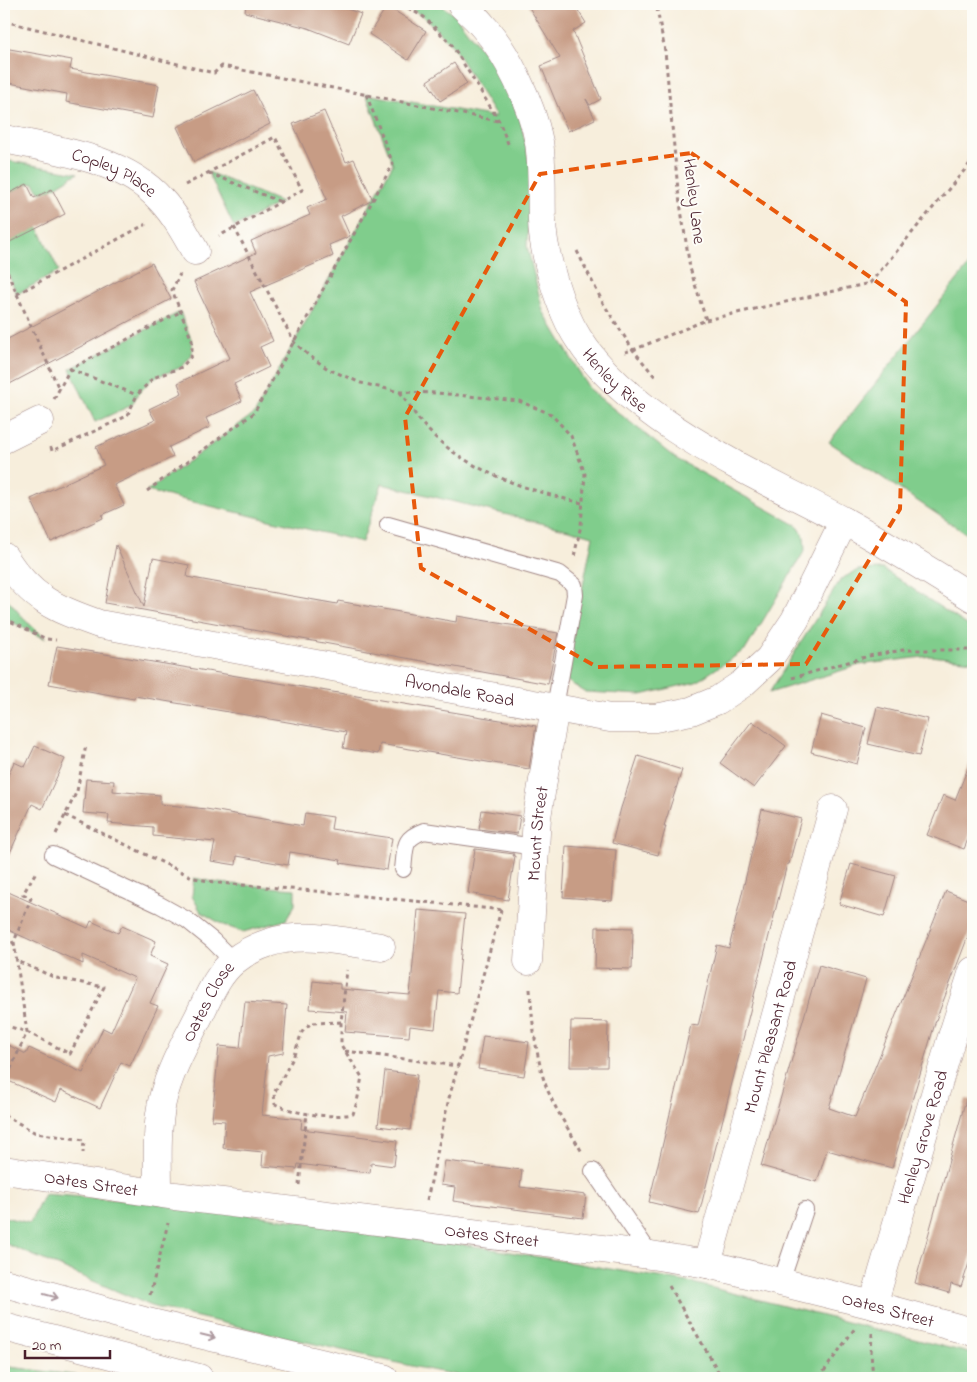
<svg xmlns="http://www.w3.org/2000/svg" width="977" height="1382" viewBox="0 0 977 1382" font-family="'Indie Flower',sans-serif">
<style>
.green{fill:#80cd8c;stroke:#65765c}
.building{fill:#c79c85}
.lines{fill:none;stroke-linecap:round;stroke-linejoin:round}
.lane-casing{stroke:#a08684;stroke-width:18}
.street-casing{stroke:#a08684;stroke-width:29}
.primary-casing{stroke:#a08684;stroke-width:29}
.path{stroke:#a08684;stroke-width:3;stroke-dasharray:4 4;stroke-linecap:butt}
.lane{stroke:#fff;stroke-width:16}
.street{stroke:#fff;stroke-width:28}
.primary{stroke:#fff;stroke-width:28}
.oneway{stroke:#ae9aa0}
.marked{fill:none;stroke:#e8590c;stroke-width:4;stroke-dasharray:10 6;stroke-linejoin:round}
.labels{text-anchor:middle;stroke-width:4;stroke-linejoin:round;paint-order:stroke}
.street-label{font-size:18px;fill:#4a1f2b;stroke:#fdfcf7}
</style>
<rect width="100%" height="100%" fill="#fdfcf7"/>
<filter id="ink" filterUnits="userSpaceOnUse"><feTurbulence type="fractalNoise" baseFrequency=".02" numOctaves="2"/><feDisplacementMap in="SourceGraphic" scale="10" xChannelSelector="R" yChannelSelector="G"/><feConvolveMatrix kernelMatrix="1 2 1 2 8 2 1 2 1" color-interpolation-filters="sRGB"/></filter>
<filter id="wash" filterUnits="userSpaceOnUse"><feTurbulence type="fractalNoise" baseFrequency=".0096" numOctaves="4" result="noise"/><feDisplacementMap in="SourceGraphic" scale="20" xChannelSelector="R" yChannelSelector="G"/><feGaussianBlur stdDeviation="1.12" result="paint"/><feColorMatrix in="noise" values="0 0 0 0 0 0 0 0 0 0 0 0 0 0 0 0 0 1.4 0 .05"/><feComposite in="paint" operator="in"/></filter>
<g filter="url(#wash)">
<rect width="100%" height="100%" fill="#f7eedc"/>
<path class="green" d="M401,4H439L455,15L495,67L512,100L521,122L531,171L527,246L543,311L590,390L675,458L798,526L804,537L805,550L746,649L696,682L641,695L585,692L564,679L593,536L382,484L362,542L147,491L255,413L393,164L366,94L496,117L452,45L424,17Z
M4,160L78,173L52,189L40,193L34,183L27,184L4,196Z
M208,172L281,202L234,227Z
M38,227L59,271L17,294L4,265V244Z
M973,260V538L829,442Z
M180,312L192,341V355L182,367L153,378L137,395L132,405L95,422L70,369Z
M883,569L973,629V661L931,656L859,665L769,693L841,579L858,570Z
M4,595L24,619L46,639L4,618Z
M194,878L219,883L295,889V905L286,920L243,932L223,925L201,912L192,896Z
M44,1194L184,1205L480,1247L693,1283L973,1354V1378H471L411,1366L154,1307L4,1243V1217L30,1223Z
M4,1366L10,1367L98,1378H4Z"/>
<g id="blocks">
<path class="building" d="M246,4H334L361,14L349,44L308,28L245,12Z
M527,4H574L586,23L573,31L601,99L590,105L586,99L595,119L568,131L541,66L560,58Z
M387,6L426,31L408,60L369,34Z
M4,48L72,60L70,69L159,85L153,118L66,102L67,94L4,82Z
M454,63L467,84L440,101L427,81Z
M253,90L270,124L194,162L177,127Z
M324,111L346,162L354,159L373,200L341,216L350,236L329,245L333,256L250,292L273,341L260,347L269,367L234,384L242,401L206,418L210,427L169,447L173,457L114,485L124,505L102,515L103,518L51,542L31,499L104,465L96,447L155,420L149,409L182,393L178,383L230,358L194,282L256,253L251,241L310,215L307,208L327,199L293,124Z
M27,184L34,198L52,189L65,214L4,245V196Z
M152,263L171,299L4,387V341Z
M116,545L144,607L153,558L189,565L187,577L247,588L337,604L338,601L456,622L457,616L558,633L548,684L105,603Z
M57,646L536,726L529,769L380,744L378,754L343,748L346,732L135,696L134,699L49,684Z
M877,707L928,719L919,756L868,744Z
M821,715L866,728L857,764L811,752Z
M752,721L786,746L754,788L720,763Z
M35,746L65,759L42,809L32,804L4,866V784L14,762L25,767Z
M638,756L682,770L664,826H666L658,855L612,843L621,808Z
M972,758H973V827L964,849L927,835L943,795L955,800Z
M86,779L114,781L113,791L160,795V804L206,809L303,826L305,813L333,817L331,829L392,838L387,870L340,863L341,860L290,852L288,865L237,856L236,865L211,861L215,842L153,836V827L108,823L109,815L83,813Z
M762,809L801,819L789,864H787L699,1214L649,1202L691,1025L698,1026L717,945L729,948Z
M482,810L520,816L517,834L479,829Z
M566,846L616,850L612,901L563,897Z
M475,849L514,854L513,856H515L508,900L468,893Z
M851,864L896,876L884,917L839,904Z
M4,890L88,928L91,921L118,933L122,926L156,941L150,956L168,964L150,1003L158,1006L130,1066L121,1062L100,1108L61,1090L56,1102L4,1079V1043L26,1054L29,1048L83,1073L103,1028L111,1032L135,978L83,955V964L4,928Z
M946,891L973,902V923L936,1020L892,1168L827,1150L817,1182L761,1166L819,965L866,979L829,1108L855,1117Z
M418,910L465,914L457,993L439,991L435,1029L410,1026L409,1037L345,1032L347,1012L310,1009L313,981L340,984V989L410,995Z
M596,927L633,928L632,969L595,968Z
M245,1002L287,1005L283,1053L268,1056L262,1115L302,1119L301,1129L397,1141L394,1166L371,1163L370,1173L298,1164L297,1169L262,1166L263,1152L223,1148L225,1121L212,1120L219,1046L240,1048Z
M571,1021L608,1022L607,1067H570Z
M483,1036L529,1042L524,1076L478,1069Z
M385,1071L417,1075L410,1130L378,1126Z
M966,1099L973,1100V1251L961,1287L951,1284L949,1293L915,1283Z
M445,1161L522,1170L520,1187L586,1195L583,1218L453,1201L455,1187L441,1185Z"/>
</g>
</g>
<g filter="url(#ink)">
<use href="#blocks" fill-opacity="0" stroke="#a08684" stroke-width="1"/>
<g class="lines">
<g class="lane-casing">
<path id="lane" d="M388,525L560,574L574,585L575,595L555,707
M53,855L160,905L187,920L213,941L233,961
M403,869C406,847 402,839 424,831L535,847
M593,1171L651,1255
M781,1282L805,1210"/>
</g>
<g class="street-casing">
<g id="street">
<path id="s1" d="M461,4C468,11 476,17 482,25C507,52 532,105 539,142C543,168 541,194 542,221C543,254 560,310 578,338C630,421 757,475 842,520C887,544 930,571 973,598"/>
<path id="s2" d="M4,139C56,150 124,158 161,200C175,215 185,233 195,251"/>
<path d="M4,439L40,421"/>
<path id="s3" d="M4,557C32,599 53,608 99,624L610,718H655L691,711L718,700L742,684L769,659L795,620L844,521"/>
<path id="s4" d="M528,961L537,817L555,707"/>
<path id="s5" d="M4,1170L175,1196L651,1255L707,1264L873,1305L973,1332"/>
<path id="s6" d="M158,1193C158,1163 156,1131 162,1102C169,1072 184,1045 198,1018C208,998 217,975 234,961C244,953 256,947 268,943C304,931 344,942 381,947"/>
<path id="s7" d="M707,1264L833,809"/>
<path id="s8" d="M873,1305L950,1043L973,971"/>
</g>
</g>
<g class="primary-casing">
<path id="primary" d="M4,1283L144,1321L384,1378
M4,1327L199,1378"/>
</g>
<path class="path" d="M401,4L424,17L452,45L499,121L509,146
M4,21L214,73L222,66L498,121
M209,173L281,202
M185,185L275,137L302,190L219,236
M234,227L294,342L307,354L328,369L361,383L400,392L437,393L519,401L551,414L571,436L585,474L581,525L574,557
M577,251L603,303L633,350L657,379
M4,265L59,389
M17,294L146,224
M706,320L870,283L973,160
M625,352L633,350L706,320L690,268L678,190L665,51L656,4
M70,369L137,395
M400,392C409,404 417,419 428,430C468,472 527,490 582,503
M54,399L70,369L180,312
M51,447L52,451L127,416L137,395L153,378L182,367L192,355V341L172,290L180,274
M147,491L254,413L393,164L366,94
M4,618L46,639L56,640
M792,678L869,656L903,650H973
M65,815L194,878L219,883L314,891L503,910
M56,834L77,791L86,745
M4,946L14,942
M530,989C532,1019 535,1048 543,1077C551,1104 568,1128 582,1152
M341,1022L311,1023L302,1032L293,1058L274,1093L275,1104C298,1115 328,1118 353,1114L357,1102L362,1077L341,1045V1022L347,970
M4,1025L27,1032L70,1054L104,987L56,978L17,961
M345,1051L457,1066
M4,1084L27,1032L14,942L31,898L23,894L37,870
M4,1115L36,1133L84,1140L83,1153
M299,1185L307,1113
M427,1200L449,1098L501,910
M669,1286L722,1378
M150,1295L168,1223
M872,1333L871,1353L873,1378
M819,1378L855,1328"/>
<use href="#lane" class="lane"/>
<use href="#street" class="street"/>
<use href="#primary" class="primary"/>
</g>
<defs><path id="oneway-shaft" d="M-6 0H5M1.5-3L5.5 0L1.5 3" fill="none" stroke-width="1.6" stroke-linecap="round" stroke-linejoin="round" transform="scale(1.25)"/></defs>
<g class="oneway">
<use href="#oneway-shaft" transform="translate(51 1296) rotate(15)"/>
<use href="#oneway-shaft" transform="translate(208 1336) rotate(13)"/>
</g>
</g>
<path class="marked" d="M691,153L906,302L900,509L806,664L597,667L421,568L405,417L540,174Z"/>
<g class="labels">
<g class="street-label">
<text dy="6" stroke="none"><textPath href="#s2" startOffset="116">Copley Place</textPath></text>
<text transform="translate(695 201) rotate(83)" y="6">Henley Lane</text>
<text dy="6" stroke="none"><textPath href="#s1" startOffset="420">Henley Rise</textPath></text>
<text dy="6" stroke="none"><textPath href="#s3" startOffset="486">Avondale Road</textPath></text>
<text dy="6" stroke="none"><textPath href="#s4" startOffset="128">Mount Street</textPath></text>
<text dy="6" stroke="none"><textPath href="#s6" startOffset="202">Oates Close</textPath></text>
<text dy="6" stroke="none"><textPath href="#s7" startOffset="236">Mount Pleasant Road</textPath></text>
<text dy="6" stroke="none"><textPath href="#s8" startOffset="175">Henley Grove Road</textPath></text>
<text dy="6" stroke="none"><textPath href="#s5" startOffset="88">Oates Street</textPath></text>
<text dy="6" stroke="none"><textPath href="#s5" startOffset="492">Oates Street</textPath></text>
<text dy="6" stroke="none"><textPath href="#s5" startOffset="896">Oates Street</textPath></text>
</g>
</g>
<rect width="977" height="1382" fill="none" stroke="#fdfcf7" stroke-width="20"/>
<path d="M25 1350v8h85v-8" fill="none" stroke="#4a1f2b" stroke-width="2.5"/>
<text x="32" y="1350" font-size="15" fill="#4a1f2b" stroke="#fdfcf7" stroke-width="4" paint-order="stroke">20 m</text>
</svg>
